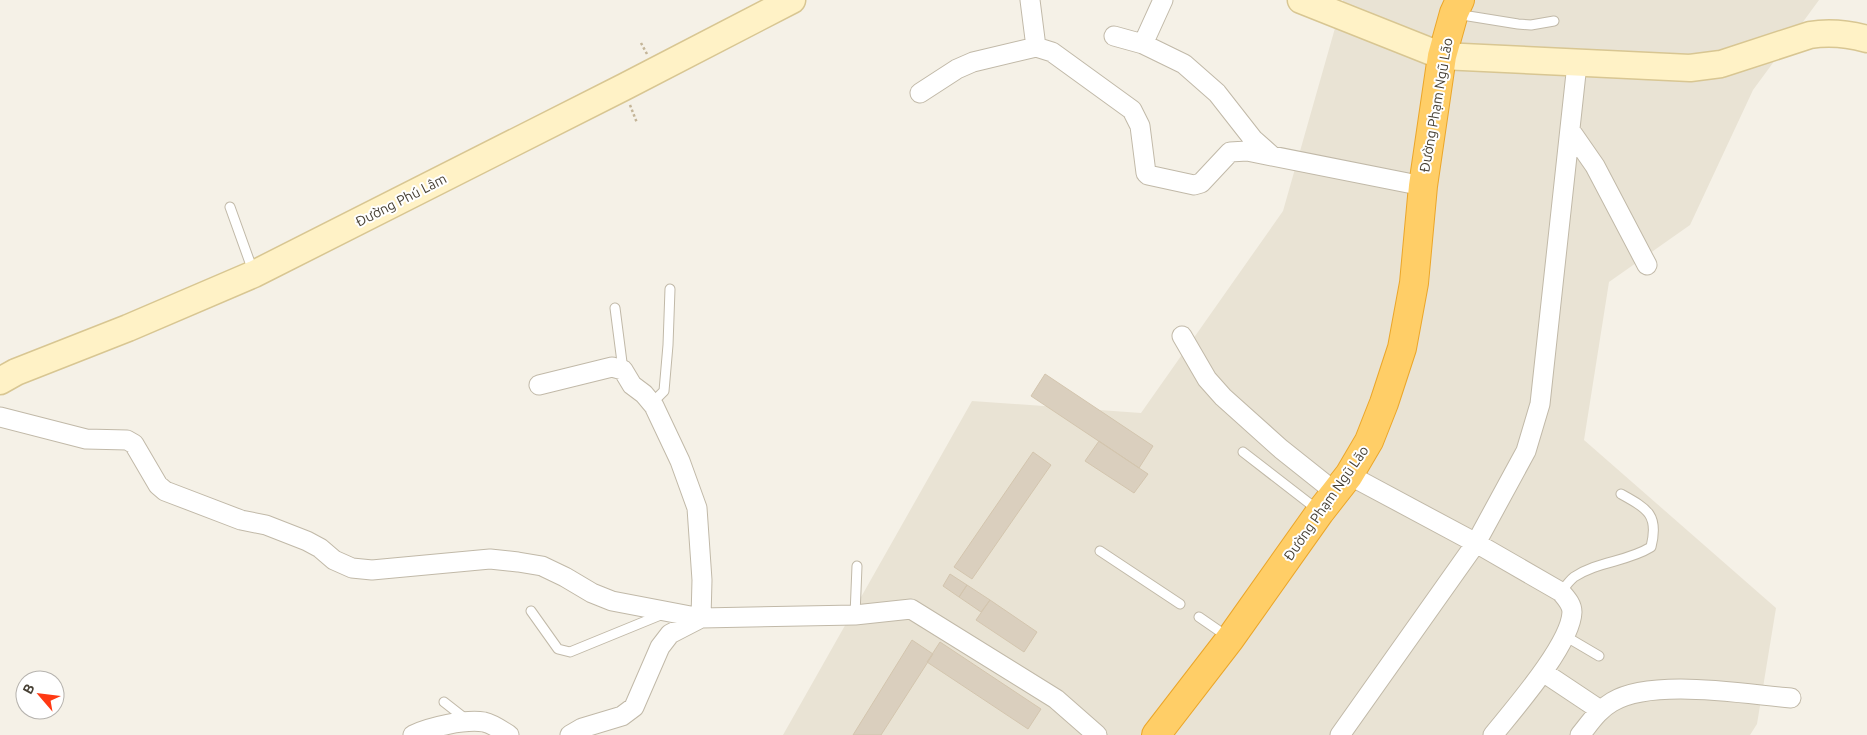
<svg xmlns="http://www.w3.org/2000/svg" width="1867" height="735" viewBox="0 0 1867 735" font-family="Ubuntu,sans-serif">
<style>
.residential{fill:#e9e3d4}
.building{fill:#dacfbe;stroke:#d3c5ae}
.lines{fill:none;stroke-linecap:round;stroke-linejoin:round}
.lane-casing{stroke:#c1b9a8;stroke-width:11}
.street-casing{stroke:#c1b9a8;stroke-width:21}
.secondary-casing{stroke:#d8c692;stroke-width:29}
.highway-casing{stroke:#eba62a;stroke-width:30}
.path{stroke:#c4b598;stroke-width:2.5;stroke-dasharray:2.5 2.5;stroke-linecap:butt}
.lane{stroke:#fff;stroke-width:9}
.street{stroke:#fff;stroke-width:19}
.secondary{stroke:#fff2c6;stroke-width:26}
.highway{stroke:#ffce67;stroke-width:28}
.labels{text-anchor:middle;stroke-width:4;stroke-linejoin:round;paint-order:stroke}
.street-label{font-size:14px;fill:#484135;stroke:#fff}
</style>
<rect width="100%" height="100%" fill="#f5f1e7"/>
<path class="residential" d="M1343,0H1819L1753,90L1690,225L1609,282L1584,440L1776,608L1757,724L1750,735H783L972,401L1141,413L1283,211Z"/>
<path class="building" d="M1045,374L1153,446L1139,468L1031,396Z
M1099,441L1148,474L1134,493L1085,461Z
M1033,452L1051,465L972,579L954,567Z
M950,574L967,585L959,597L943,586Z
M967,585L990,600L981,612L959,597Z
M990,600L1037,632L1024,652L976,620Z
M912,640L933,654L881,735H853Z
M940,642L1041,709L1028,729L927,662Z"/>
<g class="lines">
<g class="lane-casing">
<path id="lane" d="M1456,14L1518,24L1531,25L1554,21
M230,207L253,271
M615,308L623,370
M650,401L655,400L664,391L668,345L670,289
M1243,452L1318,510
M1100,551L1180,604
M1561,592C1565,587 1569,581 1574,577C1598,561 1627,562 1651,547C1659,515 1648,509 1621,494
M531,611L558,649L570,652L663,614
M855,615L857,566
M1199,617L1228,637
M1565,636L1599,656
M444,702L467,720"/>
</g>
<g class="street-casing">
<path id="street" d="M1030,0L1036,47
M1114,36L1143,44L1184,64L1217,93L1253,139L1271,155
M1143,44L1163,0
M920,93L957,69L973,62L1036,47L1052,52L1132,110L1140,126L1146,173L1148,175L1194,185L1201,183L1230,152L1247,151L1423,186
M1570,130L1595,166L1647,265
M1182,336L1207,379L1223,397L1281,449L1335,492
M539,385L612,367L623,370L632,385L644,394L654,406L680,461L697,508L702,580L701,618L670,634L660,647L634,707L622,716L582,728L570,735
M0,417L86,439L127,440L134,444L158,485L165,491L241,520L266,525L307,541L320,548L334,560L352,568L372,570L490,559L518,562L542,566L565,577L592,593L612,601L701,618L855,615L911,609L1056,699L1097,735
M1349,475L1476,543L1561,592C1566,598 1572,604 1572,612C1571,644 1514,709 1493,735
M1543,672L1600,710
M413,735C430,727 465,719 484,722C493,724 501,730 509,735
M1340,735L1476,543L1526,451L1540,404L1577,64
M1580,735C1590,723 1598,710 1612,702C1652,678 1743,694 1791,698"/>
</g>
<g class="secondary-casing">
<path id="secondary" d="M1301,0L1442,56L1690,68L1721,64L1810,35C1828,32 1849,34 1867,39
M0,381L16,372L128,328L254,274L624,87L792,0"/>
</g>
<g class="highway-casing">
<path id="highway" d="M1156,735L1230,639L1320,512L1349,475L1369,441L1384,403L1402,348L1414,283L1423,186L1442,56L1454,13L1460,0"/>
</g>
<path class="path" d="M641,43L647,54
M630,105L637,123"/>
<use href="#lane" class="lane"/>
<use href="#street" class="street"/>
<use href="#secondary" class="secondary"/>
<use href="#highway" class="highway"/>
</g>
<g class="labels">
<g class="street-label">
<text transform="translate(1436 105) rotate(-80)" y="5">Đường Phạm Ngũ Lão</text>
<text transform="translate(401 200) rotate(-27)" y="5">Đường Phú Lâm</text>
<text transform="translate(1326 503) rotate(-55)" y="5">Đường Phạm Ngũ Lão</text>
</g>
</g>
<g transform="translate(40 695) rotate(298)"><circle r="24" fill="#ffffff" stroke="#b6b3ae"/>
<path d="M0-4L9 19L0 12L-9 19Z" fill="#ff3913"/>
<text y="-8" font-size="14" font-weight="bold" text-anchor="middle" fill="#484135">B</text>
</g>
</svg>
